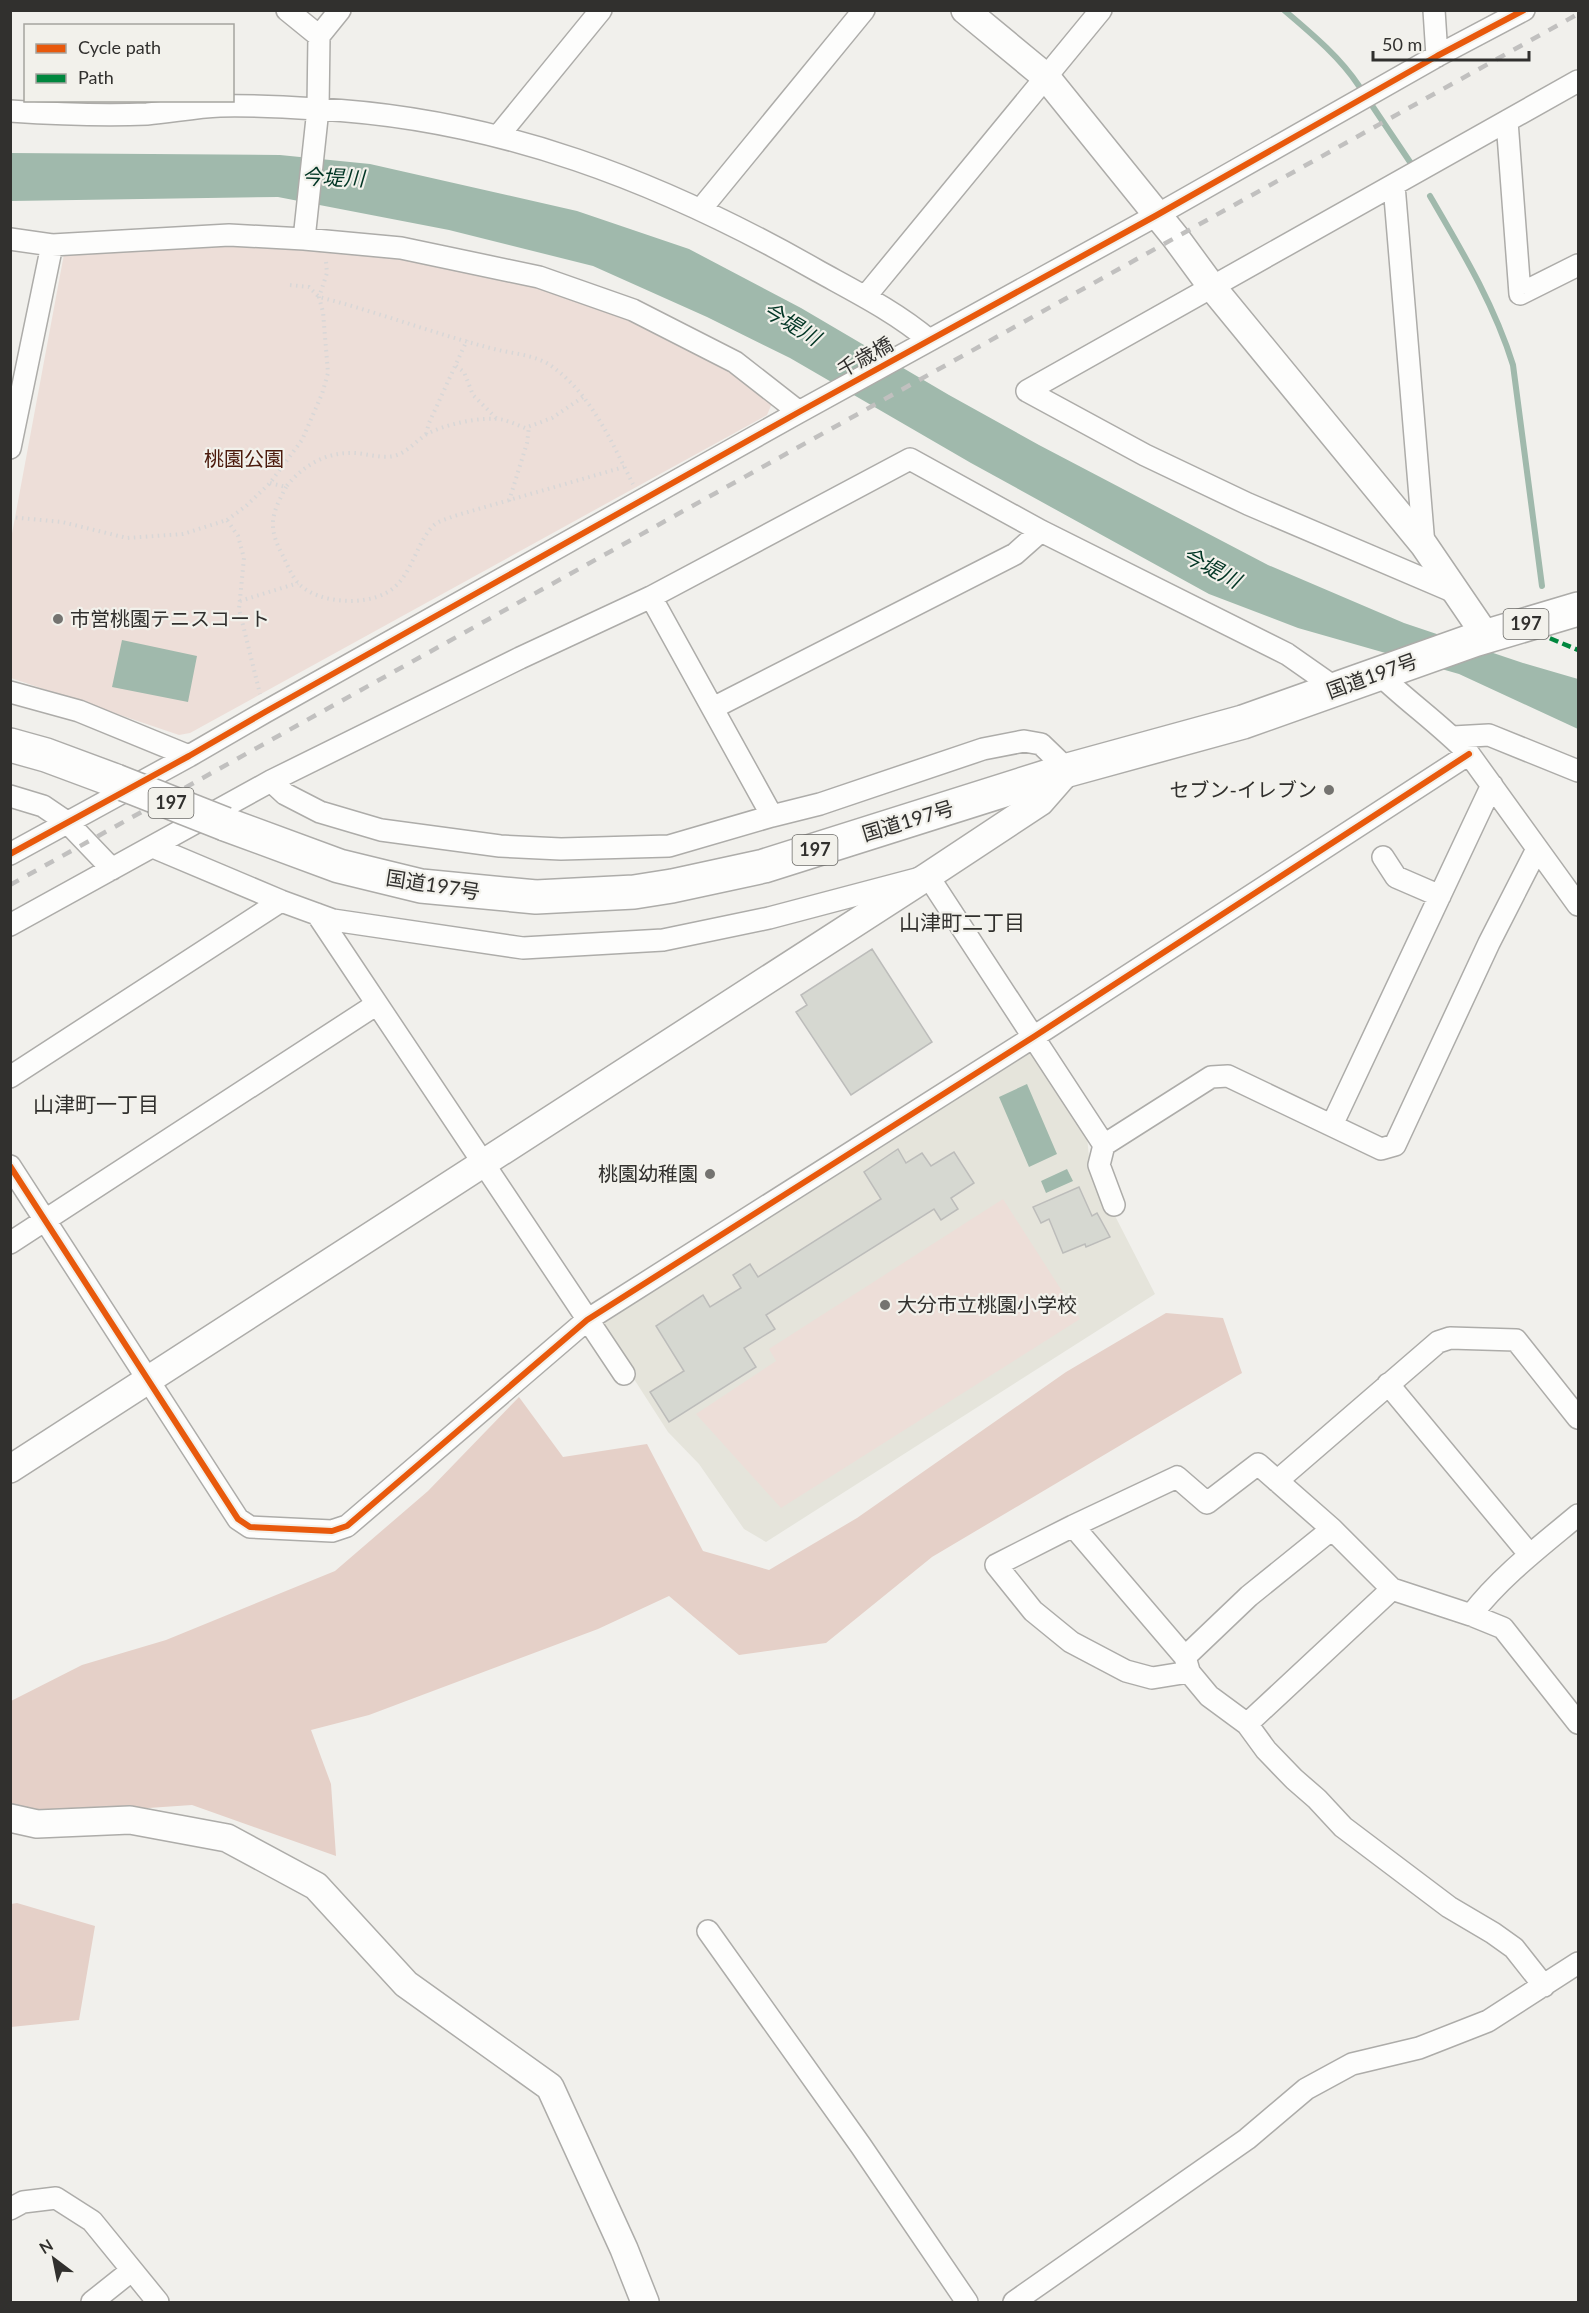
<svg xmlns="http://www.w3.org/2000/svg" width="1589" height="2313" viewBox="0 0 1589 2313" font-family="Lato,'Noto Sans JP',sans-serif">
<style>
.built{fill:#e5e4db}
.green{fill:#edded8}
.forest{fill:#e5d0c8}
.water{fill:#a0b9ac}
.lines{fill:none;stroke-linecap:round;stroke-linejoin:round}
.stream{stroke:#a0b9ac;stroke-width:6}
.building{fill:#d6d8d1;stroke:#bcbcba;stroke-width:1.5}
.minor-casing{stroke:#adaca9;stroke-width:24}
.tertiary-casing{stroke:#adaca9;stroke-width:30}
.trunk-casing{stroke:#adaca9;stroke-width:36}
.path{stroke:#d8d7d7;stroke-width:4;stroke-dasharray:1.5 4.5;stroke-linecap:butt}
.minor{stroke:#fdfdfc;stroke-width:21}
.tertiary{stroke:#fdfdfc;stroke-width:27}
.trunk{stroke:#fdfdfc;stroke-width:33}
.rail{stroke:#c1c0bf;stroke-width:4.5;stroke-dasharray:10 10;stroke-linecap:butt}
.trunk-bridge-casing{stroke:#adaca9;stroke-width:36;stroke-linecap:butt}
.trunk-bridge{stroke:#fdfdfc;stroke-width:33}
.quiet{stroke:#00873e;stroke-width:4.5;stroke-dasharray:9 4.5;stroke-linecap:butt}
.cycleway-casing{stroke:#f2f1eb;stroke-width:10}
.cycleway{stroke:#e8590c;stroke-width:6}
.poi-dot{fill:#747370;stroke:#f2f1eb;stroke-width:2}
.labels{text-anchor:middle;stroke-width:4.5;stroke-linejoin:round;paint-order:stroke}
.shield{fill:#f2f1eb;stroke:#6b6a67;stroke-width:1.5}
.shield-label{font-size:18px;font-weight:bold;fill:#31302e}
.street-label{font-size:20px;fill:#31302e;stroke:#f2f1eb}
.park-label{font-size:20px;fill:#4c1b0d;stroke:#f2f1eb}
.poi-label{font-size:20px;fill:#31302e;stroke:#f2f1eb;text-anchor:start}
.water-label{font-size:21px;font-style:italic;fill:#003524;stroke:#f2f1eb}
.neighbourhood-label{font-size:21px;fill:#31302e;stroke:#f2f1eb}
</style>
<rect width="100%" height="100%" fill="#f1f0ec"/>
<path class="built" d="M1024,1053L1033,1054L1087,1137L1090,1167L1155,1294L766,1542L744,1529L699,1464L668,1432L600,1326Z"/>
<path class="green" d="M248,244L459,265L583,299L708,352L773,401L767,415L190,733L179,735L11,678V539L64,254Z
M1003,1199L1080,1319L781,1508L696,1414L776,1361L769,1349Z"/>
<path class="forest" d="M1166,1313L1223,1318L1242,1373L932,1557L826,1643L739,1655L669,1596L598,1629L369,1715L311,1730L331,1784L336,1856L192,1805L75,1813L11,1809V1701L82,1665L166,1640L335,1571L428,1491L519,1397L563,1457L647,1444L703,1551L769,1570L857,1518L1066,1372Z
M17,1903L95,1926L79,2020L11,2027V1904Z"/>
<path class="water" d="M10,153L280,155L370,164L577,211L689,249L801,308L949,395L1039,445L1268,565L1404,623L1523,663L1578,679V729L1459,674L1298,628L1209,594L971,463L790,358L707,317L593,266L449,230L278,197L11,201Z
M122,640L197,656L188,702L112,687Z
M1027,1084L1057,1154L1029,1167L999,1097Z
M1067,1169L1073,1181L1046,1193L1041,1181Z"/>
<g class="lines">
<path class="stream" d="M1284,10C1311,33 1340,57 1359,86
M1373,107L1410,162
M1430,196C1462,251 1494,304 1513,365L1542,586"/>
</g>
<path class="building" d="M872,949L932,1042L851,1095L796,1012L807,1005L801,995Z
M898,1149L906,1163L922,1153L931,1166L954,1152L974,1183L951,1198L958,1209L941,1220L934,1209L766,1315L775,1329L744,1348L756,1367L669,1422L650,1392L684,1371L656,1326L703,1295L710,1307L741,1288L733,1275L750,1264L758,1277L881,1199L864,1172Z
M1079,1187L1092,1216L1097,1213L1110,1237L1086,1247L1085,1244L1063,1253L1049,1219L1041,1223L1033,1207Z"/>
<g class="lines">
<g class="minor-casing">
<path id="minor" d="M287,10L319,36
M1434,10L1437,56
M10,111C55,114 102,116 147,114C171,112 195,107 220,106C252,105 285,107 317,109C498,118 662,182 818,271C856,292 896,312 929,340
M1507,121L1520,294L1578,265
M499,135L601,10
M1394,185L1424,545
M701,209L864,10
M10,239L52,245L229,235L304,239L401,248L539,277L633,310L735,362L799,412
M304,239L318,109L319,36L340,10
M865,297L1101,10
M1027,391L1578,81
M1027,391L1145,455L1248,504L1459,594
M10,448L52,245
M1379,674C1408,702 1441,725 1469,754L1578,905
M10,692L79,711L189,756
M713,708L1015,554L1041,531
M1453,737L1489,735L1578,771
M271,781L285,794L320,812L381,830L500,846L561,849L669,846L772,816L651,597
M10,796L43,806L68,823L112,869
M772,816L820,804L983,749L1024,741L1041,744L1068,770
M153,847L281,901L333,920L523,948L663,940L769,918L928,876L1104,1145
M10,854L189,756L265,712L799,412L1157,215L1437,56L1524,10
M1383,857L1396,877L1440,896
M317,914L624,1374
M10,925L271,781L520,658L651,597L910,459L1041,531L1287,654L1337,689
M10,1077L281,901
M1332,1125L1492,785
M10,1166L238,1519L250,1527L332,1531L347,1526L587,1320L1035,1036L1469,754
M1114,1205L1099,1165L1104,1145L1211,1077L1228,1076L1381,1149L1395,1145L1489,943L1537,849
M10,1243L377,1004
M1388,1384L1530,1555
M1277,1481L1438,1342L1450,1338L1516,1340L1578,1418
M1073,1526L1185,1657L1189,1671
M1392,1589L1247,1724L1209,1696L1189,1672L1152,1678L1126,1671L1071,1642L1033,1611L996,1565L1073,1526L1177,1477L1207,1503L1258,1464L1332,1529L1392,1589L1471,1615L1503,1628L1578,1723
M1471,1615C1501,1576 1541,1546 1578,1515
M1185,1657L1249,1596L1332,1529
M1247,1724L1266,1750L1294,1779L1317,1799L1343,1827L1449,1907L1493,1933L1514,1948L1544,1986
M708,1931L861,2146L967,2302
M10,2209L23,2202L56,2198L92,2221L158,2302
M92,2302L131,2271
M1014,2302L1247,2139L1306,2089L1352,2064L1419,2048L1488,2021L1578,1963"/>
</g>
<g class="tertiary-casing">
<path id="tertiary" d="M965,10L1046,77L1176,238L1212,287L1424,545L1486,636
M10,1469L928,876L1040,802L1068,770
M10,1818L37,1824L130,1820L227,1838L316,1886L406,1984L550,2087L624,2249L645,2302"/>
</g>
<g class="trunk-casing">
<path id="trunk" d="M10,745L46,755L116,781
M225,824L339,866L421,886L536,897L634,892L672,886L764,866L1068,770L1243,722L1474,640L1578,609"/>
</g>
<path class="path" d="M290,285L309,287L319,297C378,312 435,334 494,349C514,354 538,355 554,368C592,396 612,443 633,484
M456,366L464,372L473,395L497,419
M426,434L429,423L467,340
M270,483L286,487C302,466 326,452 353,453C366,453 380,459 394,456C406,453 414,443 424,436C440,425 485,415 504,420C511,422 518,425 525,428L552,418L583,397
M286,487C281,497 274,509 273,521C272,533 277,545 283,556C287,564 292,577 299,584C318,603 362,606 386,593C412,579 414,546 433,526C438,521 447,519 454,516L624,467
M509,501L527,443L529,427
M10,517L62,522L127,538L183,534L227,520L238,536L244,558L239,609L260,694
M227,520L246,506L270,483L302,440L322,394L328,373L323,312L319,297L327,273L326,262
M240,601L298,583"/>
<use href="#minor" class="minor"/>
<use href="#tertiary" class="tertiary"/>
<use href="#trunk" class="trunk"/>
<path class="rail" d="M10,885L1578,14"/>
<g class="trunk-bridge-casing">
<path id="trunk-bridge" d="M116,781L225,824"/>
</g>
<use href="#trunk-bridge" class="trunk-bridge"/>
<path class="quiet" d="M1511,628L1535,632L1578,650"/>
<g class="cycleway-casing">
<path id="cycleway" d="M10,854L189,756L265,712L799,412L1157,215L1437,56L1524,10
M10,1166L238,1519L250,1527L332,1531L347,1526L587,1320L1035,1036L1469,754"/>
</g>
<use href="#cycleway" class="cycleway"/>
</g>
<g class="poi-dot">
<circle cx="58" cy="619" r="6"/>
<circle cx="1329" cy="790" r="6"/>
<circle cx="710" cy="1174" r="6"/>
<circle cx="885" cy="1305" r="6"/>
</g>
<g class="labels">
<g class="shield">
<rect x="1503.5" y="609" width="45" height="30" rx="4.5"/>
<rect x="148.5" y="788" width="45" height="30" rx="4.5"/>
<rect x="792.5" y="835" width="45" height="30" rx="4.5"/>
</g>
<g class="shield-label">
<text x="1526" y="630">197</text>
<text x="171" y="809">197</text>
<text x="815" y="856">197</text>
</g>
<g class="street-label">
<text transform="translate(865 357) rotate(-29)" y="7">千歳橋</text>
<text transform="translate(1372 676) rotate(-20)" y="7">国道197号</text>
<text transform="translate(908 821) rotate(-17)" y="7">国道197号</text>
<text transform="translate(433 885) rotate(9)" y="7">国道197号</text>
</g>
<g class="park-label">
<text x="244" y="466">桃園公園</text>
</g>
<g class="poi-label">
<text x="70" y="626">市営桃園テニスコート</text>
<text x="1317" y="797" text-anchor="end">セブン-イレブン</text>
<text x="698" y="1181" text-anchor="end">桃園幼稚園</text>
<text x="897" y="1312">大分市立桃園小学校</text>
</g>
<g class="water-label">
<text transform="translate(333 178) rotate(2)" y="7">今堤川</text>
<text transform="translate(791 324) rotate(31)" y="7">今堤川</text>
<text transform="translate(1211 568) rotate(28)" y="7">今堤川</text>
</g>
<g class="neighbourhood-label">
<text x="962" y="930">山津町二丁目</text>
<text x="96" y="1112">山津町一丁目</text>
</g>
</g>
<rect width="1589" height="2313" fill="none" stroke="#31302e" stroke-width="24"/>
<rect x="24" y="24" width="210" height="78" fill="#f2f1eb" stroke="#a5a49f" stroke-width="1.5"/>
<rect x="36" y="44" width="30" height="9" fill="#e8590c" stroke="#a5a49f" stroke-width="1.5"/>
<text x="78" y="54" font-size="18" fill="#31302e">Cycle path</text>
<rect x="36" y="74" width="30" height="9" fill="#00873e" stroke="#a5a49f" stroke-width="1.5"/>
<text x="78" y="84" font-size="18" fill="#31302e">Path</text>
<g transform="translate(54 2259) rotate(328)" stroke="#f2f1eb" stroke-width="4.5" paint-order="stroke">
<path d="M0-4.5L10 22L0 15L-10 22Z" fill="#31302e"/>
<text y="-9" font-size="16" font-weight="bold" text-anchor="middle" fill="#31302e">N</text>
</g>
<path d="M1373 51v9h156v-9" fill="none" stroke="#31302e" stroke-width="3"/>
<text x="1382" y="51" font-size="18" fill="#31302e" stroke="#f2f1eb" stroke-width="4.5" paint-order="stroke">50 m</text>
</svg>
